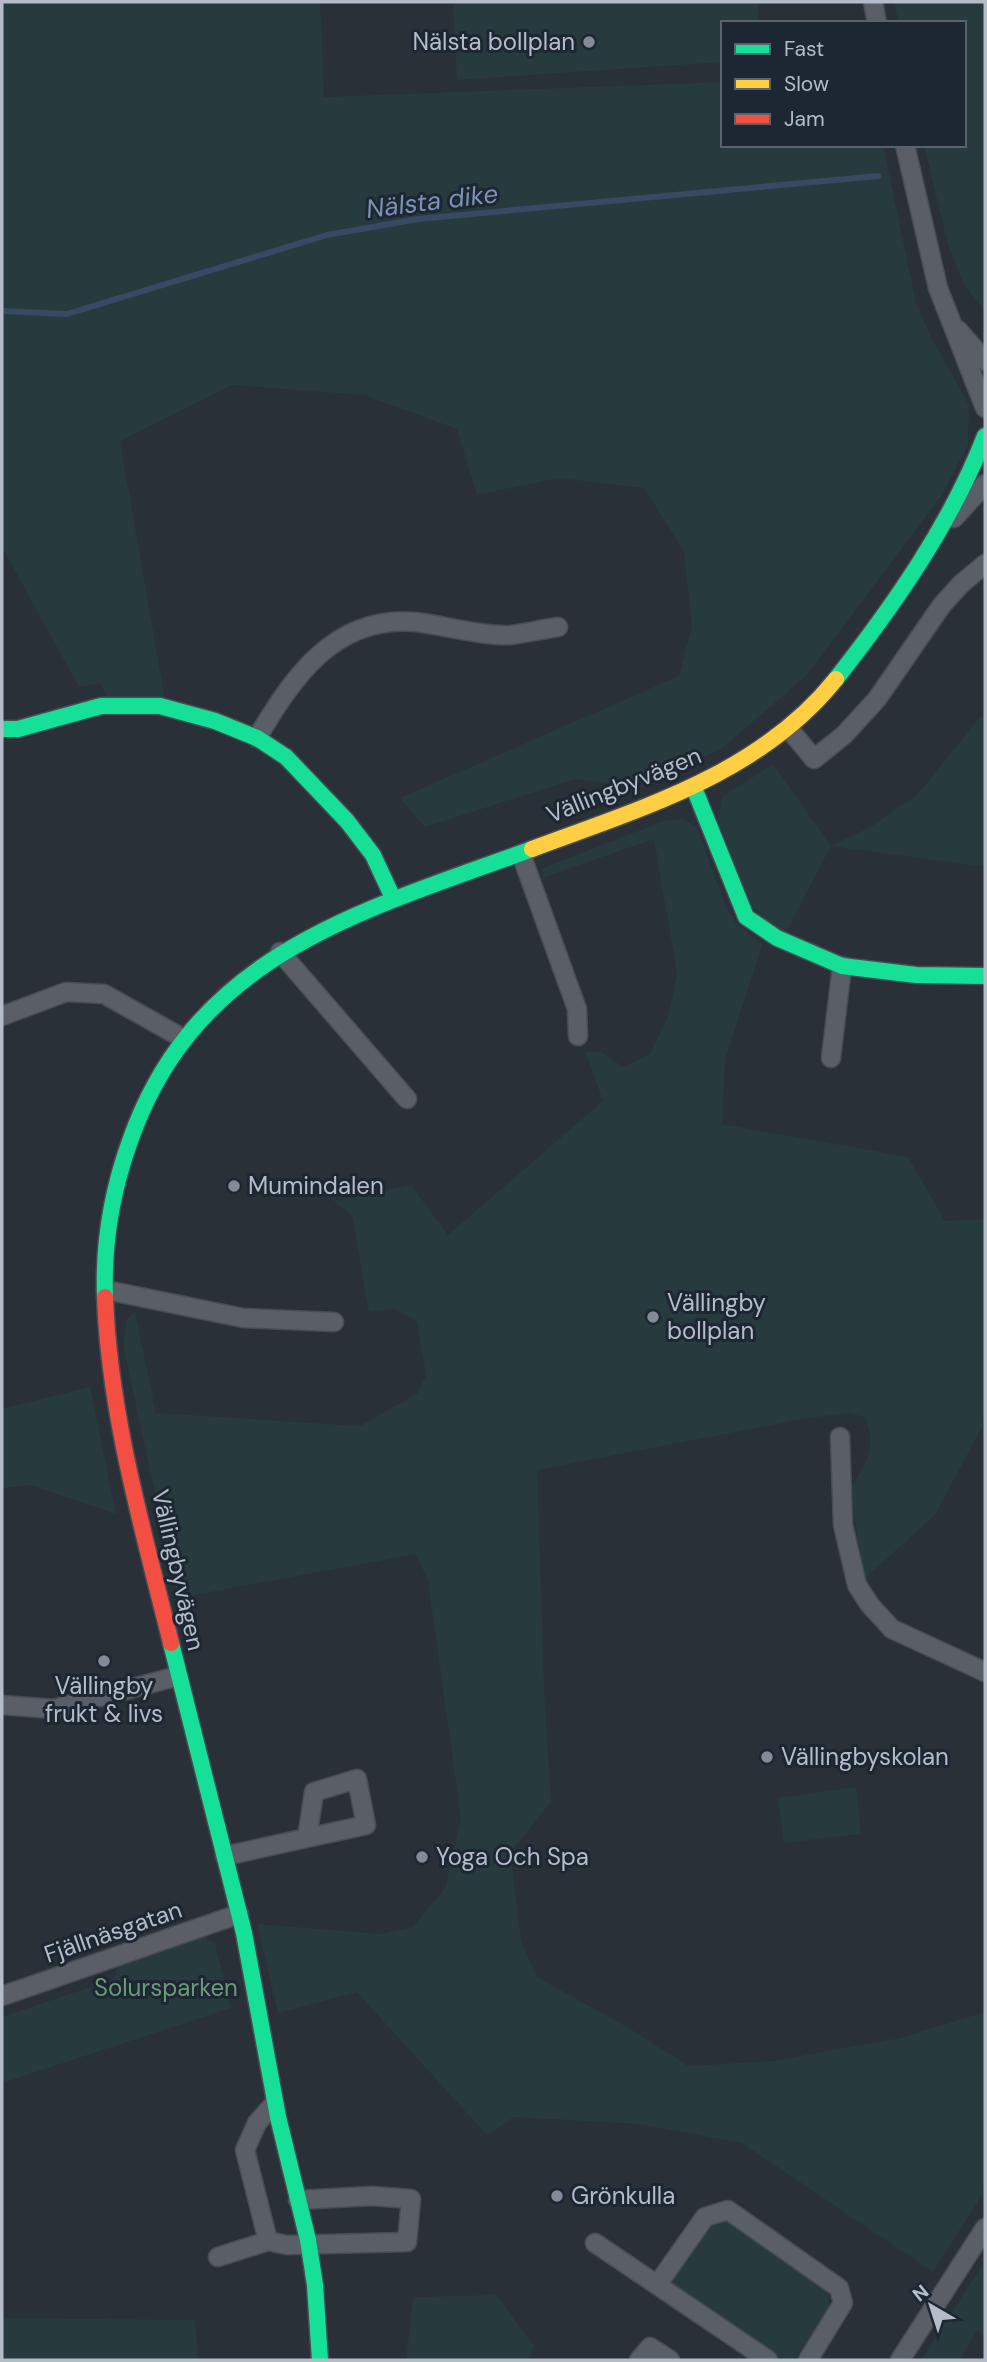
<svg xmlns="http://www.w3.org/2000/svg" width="987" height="2362" viewBox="0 0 987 2362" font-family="'DM Sans',sans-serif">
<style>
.green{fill:#273a3e}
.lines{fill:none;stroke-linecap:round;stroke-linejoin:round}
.stream{stroke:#384963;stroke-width:6}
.street-casing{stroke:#484c53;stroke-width:21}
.fast-casing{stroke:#484c53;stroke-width:19}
.slow-casing{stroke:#484c53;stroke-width:19}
.jam-casing{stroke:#484c53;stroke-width:19}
.street{stroke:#5a5e66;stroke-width:18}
.fast{stroke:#16e098;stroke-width:16}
.slow{stroke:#ffcf43;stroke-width:16}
.jam{stroke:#f24e42;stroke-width:16}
.poi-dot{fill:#848b96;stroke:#1d2633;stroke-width:2.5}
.labels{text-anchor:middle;stroke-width:6;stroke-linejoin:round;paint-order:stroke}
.poi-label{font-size:24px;fill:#b4bcc9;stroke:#1d2633;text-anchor:start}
.street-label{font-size:24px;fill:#b4bcc9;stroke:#1d2633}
.park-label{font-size:24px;fill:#6b9a76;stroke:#1d2633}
.water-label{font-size:26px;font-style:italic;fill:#7c92b1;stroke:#1d2633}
</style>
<rect width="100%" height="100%" fill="#2a3038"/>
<path class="green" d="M2,2H320L324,97L723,82V145H883L916,303L931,337L969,405L968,445L944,492L806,676L720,750L632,787L575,779L425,827L400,798L679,676L692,626L684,551L644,488L558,478L477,495L457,429L364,395L232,385L120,441L165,700L107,697L101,683L79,687L2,547Z
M453,2H758V23H723V62L457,80Z
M894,2H985V311L965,286L948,245L924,145H964V23H899Z
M980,717H985V867L831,846L785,934L759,915L746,896L718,820L722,797L773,764L831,846L872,826L918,794Z
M681,819L697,827L726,907L736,923L762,945L725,1060L722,1124L908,1157L945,1221L985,1219V1421L935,1515L865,1578L850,1491C865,1461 878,1452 865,1417L848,1413L809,1418L537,1470L545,1711L551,1802L510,1853L521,1941L537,1977L632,2030L688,2066L773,2061L900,2038L985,2012V2190L933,2272L742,2143L639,2124L514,2117L487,2135L357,1992L278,2013L257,1924L381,1934L413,1927L445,1888L461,1818L428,1581L416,1554L178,1598L123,1346L127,1319L135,1312L156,1413L360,1426L418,1393L426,1375L417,1321L395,1309L369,1312L352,1215L333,1201L411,1185L448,1235L603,1101L586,1053L600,1051L623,1067L650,1054L669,1014L677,973L654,839L542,878L543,868L664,821Z
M90,1387L116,1514L30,1485L2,1488V1409Z
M856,1787L861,1834L784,1843L778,1798Z
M201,1935L215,1944L231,2008L2,2083V2017L114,1979L120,1962Z
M727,2217L829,2288V2309L794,2360H784L667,2280L706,2224Z
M985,2261V2336L977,2331L959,2360H921Z
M496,2295L534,2346L528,2360H406L413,2297Z
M2,2318L195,2320L198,2360H2Z"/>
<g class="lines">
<path class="stream" d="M2,311L67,314L327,235L418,219L878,176"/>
<g class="street-casing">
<path id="street" d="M873,2L877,23
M905,145L938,288L985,408
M958,330L985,361
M954,518L985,484
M789,729L814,759L844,735L877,699L942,605L961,584L985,564
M257,738C293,677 335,615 415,622C443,625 484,637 511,635C527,633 543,629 558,627
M521,854L577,1009L578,1036
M280,952L407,1099
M2,1016L66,992L104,994L184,1039
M831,1058L842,966
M106,1290L243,1318L334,1322
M840,1437L843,1525L857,1585L870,1605L892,1629L985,1672
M2,1705L54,1709L178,1676
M225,1856L366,1825L357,1779L314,1792L307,1838
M2,1996L239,1914
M274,2104L257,2123L245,2150L268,2241L287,2245L407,2242L411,2199L371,2196L298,2200
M595,2243L768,2360
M218,2257L268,2241
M657,2285L705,2217L728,2210L839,2288L843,2303L808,2360
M639,2360L650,2347L670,2360
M900,2360L985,2228"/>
</g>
<g class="fast-casing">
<path id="fast" d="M836,679C894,605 951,524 985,436
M2,729H18L101,706H160L215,721L257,738L286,757L347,821L373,855L393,898
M694,788L746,917L777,938L842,966L916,975L985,976
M105,1297C103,1243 112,1191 130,1141C196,952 364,911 532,849
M171,1643L244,1933L278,2117L308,2240L315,2285L320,2360"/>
</g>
<g class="slow-casing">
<path id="slow" d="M532,849C642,808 760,774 836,679"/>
</g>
<g class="jam-casing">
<path id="jam" d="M105,1297C109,1413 143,1530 171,1643"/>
</g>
<use href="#street" class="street"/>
<use href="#fast" class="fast"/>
<use href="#slow" class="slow"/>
<use href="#jam" class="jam"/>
</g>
<g class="poi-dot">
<circle cx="589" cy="42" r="7"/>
<circle cx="234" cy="1186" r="7"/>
<circle cx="653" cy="1317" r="7"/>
<circle cx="104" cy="1661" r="7"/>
<circle cx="767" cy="1757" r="7"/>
<circle cx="422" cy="1857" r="7"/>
<circle cx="557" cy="2196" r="7"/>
</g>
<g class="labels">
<g class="poi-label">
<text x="575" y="50" text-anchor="end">Nälsta bollplan</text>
<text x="248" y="1194">Mumindalen</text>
<text x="667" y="1311">Vällingby<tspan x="667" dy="28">bollplan</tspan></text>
<text x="104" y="1694" text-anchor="middle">Vällingby<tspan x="104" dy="28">frukt &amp; livs</tspan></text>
<text x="781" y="1765">Vällingbyskolan</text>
<text x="436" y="1865">Yoga Och Spa</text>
<text x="571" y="2204">Grönkulla</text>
</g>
<g class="street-label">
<text transform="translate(624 785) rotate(-22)" y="8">Vällingbyvägen</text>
<text transform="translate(178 1570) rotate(77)" y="8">Vällingbyvägen</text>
<text transform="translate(113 1932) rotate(-19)" y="8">Fjällnäsgatan</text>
</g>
<g class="park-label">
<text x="166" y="1996">Solursparken</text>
</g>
<g class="water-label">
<text transform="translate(432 201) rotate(-7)" y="9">Nälsta dike</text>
</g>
</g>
<rect width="987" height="2362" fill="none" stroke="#b4bcc9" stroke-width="7"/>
<rect x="721" y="21" width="245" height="126" fill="#1d2633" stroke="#59626f" stroke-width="2"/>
<rect x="735" y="44" width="35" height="10" fill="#16e098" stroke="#59626f" stroke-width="2"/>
<text x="784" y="56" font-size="21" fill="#b4bcc9">Fast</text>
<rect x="735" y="79" width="35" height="10" fill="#ffcf43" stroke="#59626f" stroke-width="2"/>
<text x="784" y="91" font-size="21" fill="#b4bcc9">Slow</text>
<rect x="735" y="114" width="35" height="10" fill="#f24e42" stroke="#59626f" stroke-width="2"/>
<text x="784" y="126" font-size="21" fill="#b4bcc9">Jam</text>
<g transform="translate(931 2306) rotate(321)" stroke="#1d2633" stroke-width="5" paint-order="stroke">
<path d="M0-5L12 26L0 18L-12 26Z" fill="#b4bcc9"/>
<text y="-10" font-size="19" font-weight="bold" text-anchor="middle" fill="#b4bcc9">N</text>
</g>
</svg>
